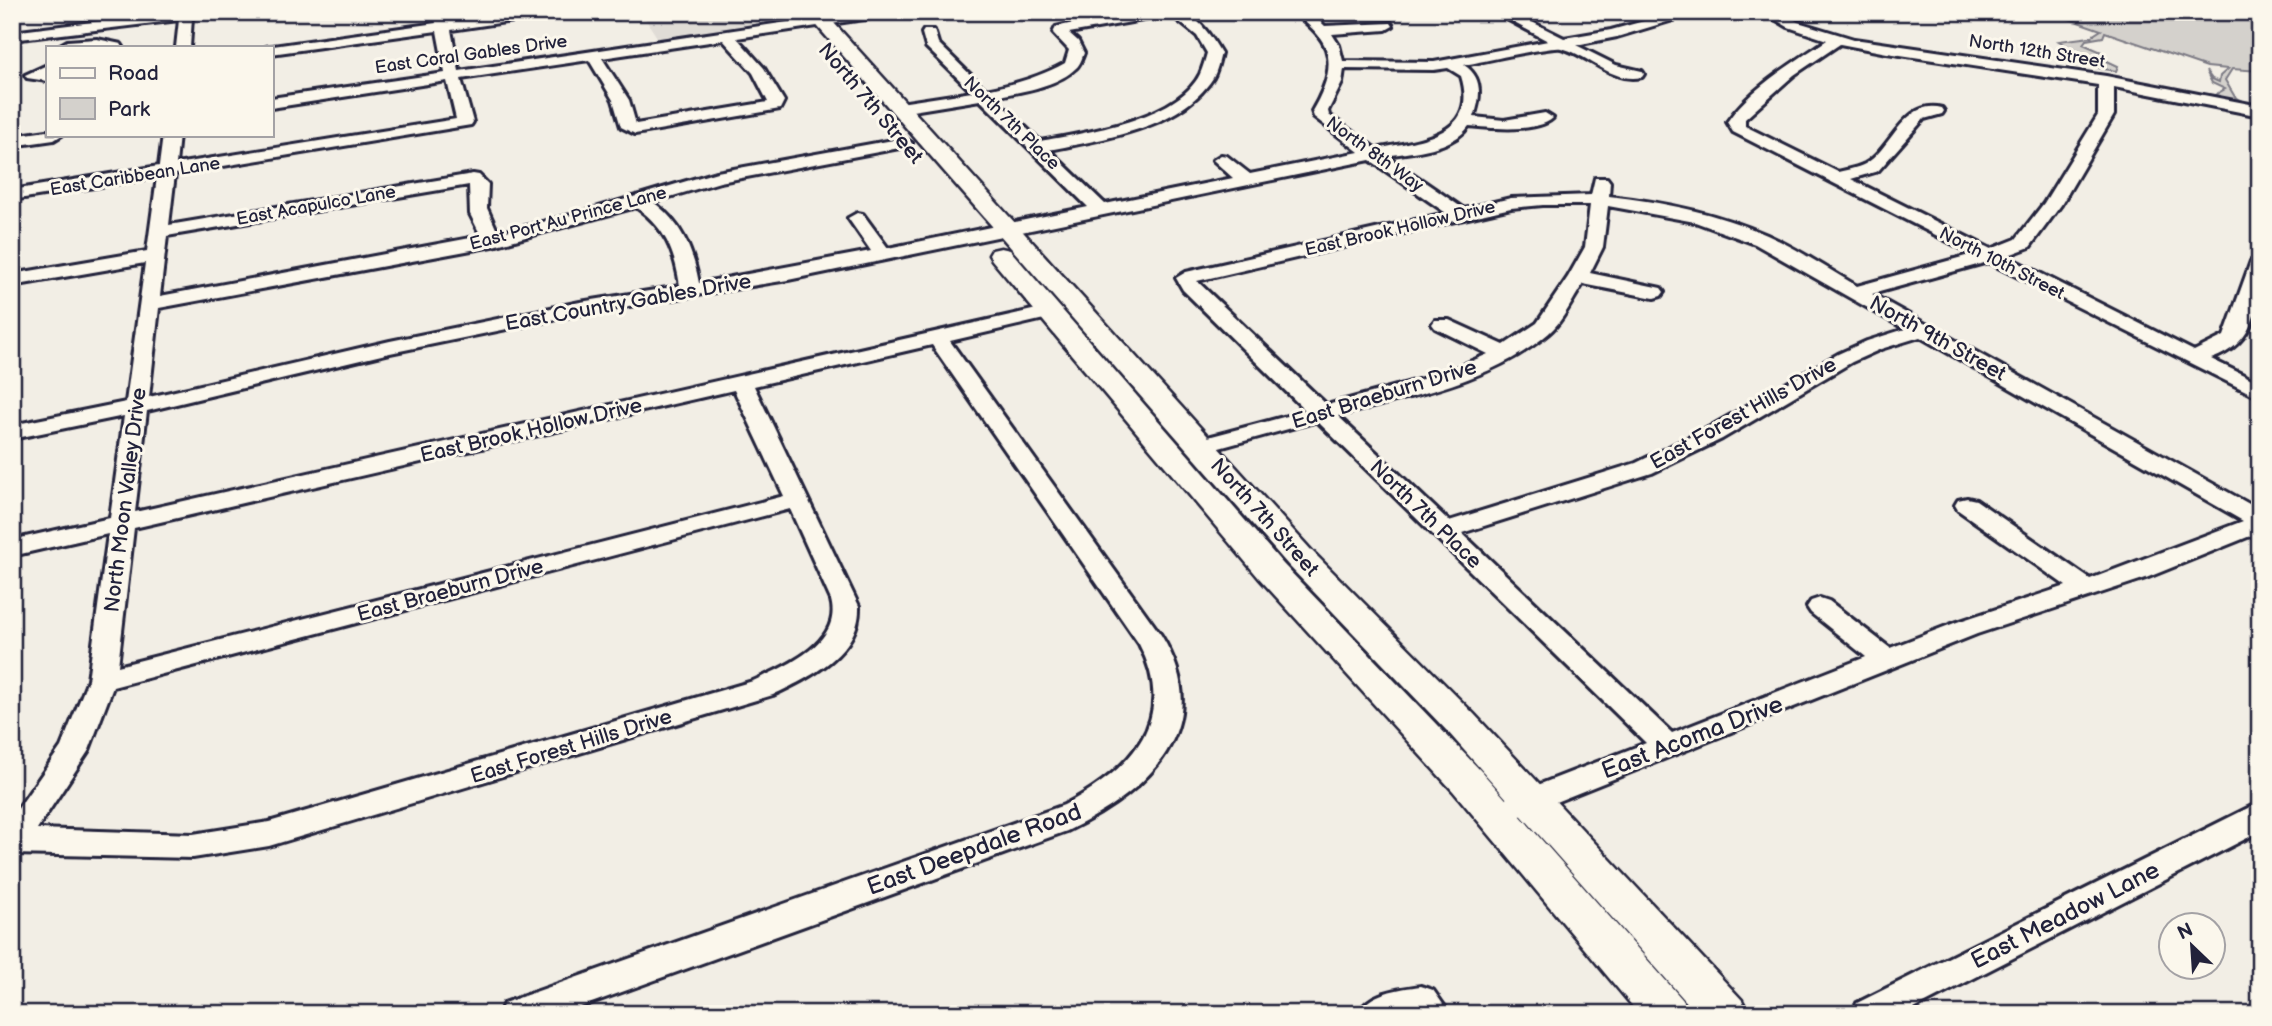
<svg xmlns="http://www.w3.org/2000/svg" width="2272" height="1026" viewBox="0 0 2272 1026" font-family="'Balsamiq Sans',sans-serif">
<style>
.built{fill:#e0dcd6}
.green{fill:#d4d1cc;stroke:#7b7a84;stroke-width:2}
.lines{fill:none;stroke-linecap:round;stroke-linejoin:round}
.minor-casing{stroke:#22223b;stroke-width:6}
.major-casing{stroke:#22223b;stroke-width:5}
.minor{fill:#fbf7ec;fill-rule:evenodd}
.major{fill:#fbf7ec;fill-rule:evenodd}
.labels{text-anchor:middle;stroke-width:6;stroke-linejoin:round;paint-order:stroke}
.far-street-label{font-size:18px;fill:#22223b;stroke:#fbf7ec}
.street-label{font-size:21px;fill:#22223b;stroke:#fbf7ec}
.near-street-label{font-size:24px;fill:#22223b;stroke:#fbf7ec}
</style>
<rect width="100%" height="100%" fill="#f2eee5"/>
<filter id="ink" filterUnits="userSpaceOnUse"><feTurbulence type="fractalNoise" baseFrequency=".0143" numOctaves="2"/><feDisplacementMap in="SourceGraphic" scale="14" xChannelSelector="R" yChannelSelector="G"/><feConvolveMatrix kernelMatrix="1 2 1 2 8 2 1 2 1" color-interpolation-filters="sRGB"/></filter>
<g filter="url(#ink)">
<path class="built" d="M641,12H786L791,19L790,22L660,42Z"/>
<path class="green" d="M2049,12H2260V71L2232,69L2225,80L2235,97L2245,102L2213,96L2225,89L2212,83L2206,71L2212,79L2219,82L2220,76L2228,69L2207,67L2105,32L2103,37L2086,40L2083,44L2104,53L2106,55L2103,59L2118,66L2116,71C2105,69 2090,68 2082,60C2073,53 2070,47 2059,41L2090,37L2101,30Z"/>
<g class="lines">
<g class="minor-casing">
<path id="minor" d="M173,12H215L192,18L190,47H176L179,20L12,40V32Z
M434,12H448L449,21L516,12H555L548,16L451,30L459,71L855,12H891L884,16L737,38L764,68L784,101L780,109L635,134L621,127L613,100L589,60L461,79L473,122L471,125L175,174L169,225L473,174L479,175L488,184L487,208L498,233L579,213L717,172L904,138L912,143L910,146L720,182L653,202C681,222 693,250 699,283L871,251L848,218L857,213L863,214L888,248L1088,207L980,100L900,113L892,108L900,103L972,92L926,47L922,33L924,30H934L938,43L986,90C1014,84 1040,77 1065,63L1069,50L1053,33L1056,27C1079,21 1166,4 1185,13C1202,21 1212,38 1221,53C1219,61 1217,71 1213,78C1180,129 1103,139 1049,150L1105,204L1233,178L1213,160L1221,155L1227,156L1250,174L1359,152L1314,117L1312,111C1326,87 1338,59 1318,35C1311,26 1302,20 1294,12H1310L1325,26L1391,23L1393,26L1386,30L1332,34L1339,45L1343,61L1434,62L1548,41L1494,12H1512L1564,38L1611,30L1677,12H1700L1617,37L1576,45L1616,65L1642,71L1644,74L1642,77C1612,84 1588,54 1561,48C1550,46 1480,62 1464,65C1483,77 1481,97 1474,117L1504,120L1545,113L1553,118C1537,133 1490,128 1469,126C1452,150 1414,151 1387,156L1464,209L1511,198L1591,195L1595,178H1607L1610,182L1609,196C1663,202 1717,213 1767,235C1798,249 1828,269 1857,286L1973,254L1733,132L1727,122C1749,89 1794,62 1827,40L1788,27L1763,12H1781L1798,22L1854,39L2106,76L2260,106V116L2114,87V115L2061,205L2030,247L2006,256L2194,351L2224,336L2251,261L2260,255C2260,299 2259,343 2211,359L2260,383V398L1988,262L1872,294L2260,510V532L2146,578L1977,634L1518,817L1507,813L1503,805L1507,797L1646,743L1317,421L1201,453L1193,451L1189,446L1193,441L1306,411L1183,290L1176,278L1186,272L1446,213L1370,160L788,280L580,314L390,353L147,411L135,512L1050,306L1057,308L1060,312L1057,316L950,341L1161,635C1218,727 1148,792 1067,831L561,1014H499L504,1003L1064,805C1130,770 1179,721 1139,644L932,345L754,386L859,606C861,653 809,678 773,695L269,846L193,858L12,854V817L61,747L88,680L108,534L12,556V540L110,518L124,416L12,439V425L126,402L145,263L12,286V274L147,251L157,177L12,200V190L159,166L163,135H179L176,164L456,119L447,81L271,108V98L445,73L437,31L271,54V47H266L436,23ZM1171,15L1197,36L1207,53C1205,60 1203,67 1200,74C1178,119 1085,133 1040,141L994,97C1019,92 1057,87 1076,68C1080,65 1082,58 1084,53L1078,41L1069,33ZM723,40L753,73L768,102L636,124L629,100L602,58ZM1840,44L1887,53L2098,85V115L2044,203L2016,239L1991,249L1851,179L1878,171L1924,119L1942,114L1944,111L1942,108C1904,98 1891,150 1865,164C1857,168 1846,170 1838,172L1745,126V119L1794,75ZM1448,68L1461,76C1480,137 1417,140 1376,149L1329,115L1328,111L1342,83L1344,69L1434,70ZM469,185L470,214L481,236L160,296L167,236ZM1543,205H1590L1585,247L1568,277L1537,323L1504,345L1449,320H1435L1432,324L1435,328L1488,354L1444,373L1327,405L1197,281L1511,208ZM1608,206L1695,222L1755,244L1905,329L1867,341L1838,354L1706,429L1636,463L1449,521L1338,416C1410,396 1490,383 1549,333C1563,321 1573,299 1583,284L1654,298L1661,296L1664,292L1661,288L1590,273L1603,247ZM636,207C665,227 675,252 680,286L580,302L390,341L149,397L159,308L493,246ZM1920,337L2243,521L2090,579L1976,500L1967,498L1958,500L1955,505L1958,510L2066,586L1957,622L1890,648L1829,601L1820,598L1811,601L1807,607L1811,613L1866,657L1672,733L1462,533L1652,473L1722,439L1852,362L1881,349ZM734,390L784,496L118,666L134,528ZM790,509L831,600C843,643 784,667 753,681L269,822L193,834L37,829L89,750L113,687Z
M97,39L121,44L123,47H61L60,45L67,41Z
M47,65V81L27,78L25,75Z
M47,131V135H62L54,140L12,146V136Z
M2260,802V830L2255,834L1904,1014H1852L1857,1003Z
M1421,986L1433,990L1450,1014H1358C1369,992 1399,989 1421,986Z"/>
</g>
<g class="major-casing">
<path id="major" d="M805,12H824L1312,551L1474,714L1742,1000L1749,1014H1697L1448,732L1288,565Z
M1001,248L1010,250L1283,564L1481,771L1683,1000L1690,1014H1639L1453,791L1259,578L992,260L989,255L992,250Z"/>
</g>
<use href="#minor" class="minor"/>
<use href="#major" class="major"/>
</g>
</g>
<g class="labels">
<g class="far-street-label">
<text transform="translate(2037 51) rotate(9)" y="6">North 12th Street</text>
<text transform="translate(471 54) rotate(-8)" y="6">East Coral Gables Drive</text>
<text transform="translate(1012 123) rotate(44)" y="6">North 7th Place</text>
<text transform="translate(1375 154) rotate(36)" y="6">North 8th Way</text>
<text transform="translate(135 176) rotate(-9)" y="6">East Caribbean Lane</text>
<text transform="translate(316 205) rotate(-10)" y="6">East Acapulco Lane</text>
<text transform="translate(568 218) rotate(-15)" y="6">East Port Au Prince Lane</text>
<text transform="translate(1400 228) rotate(-13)" y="6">East Brook Hollow Drive</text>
<text transform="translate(2002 263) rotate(27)" y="6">North 10th Street</text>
</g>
<g class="street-label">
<text transform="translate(871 103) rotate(50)" y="7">North 7th Street</text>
<text transform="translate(628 302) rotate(-10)" y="7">East Country Gables Drive</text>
<text transform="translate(1938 338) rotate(29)" y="7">North 9th Street</text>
<text transform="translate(1384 394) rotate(-17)" y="7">East Braeburn Drive</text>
<text transform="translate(1743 413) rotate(-29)" y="7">East Forest Hills Drive</text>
<text transform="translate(531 430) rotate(-13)" y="7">East Brook Hollow Drive</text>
<text transform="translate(125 500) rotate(-83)" y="7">North Moon Valley Drive</text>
<text transform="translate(1426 514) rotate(44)" y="7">North 7th Place</text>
<text transform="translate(1265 517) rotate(48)" y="7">North 7th Street</text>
<text transform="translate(450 590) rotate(-15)" y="7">East Braeburn Drive</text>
<text transform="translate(571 746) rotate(-17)" y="7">East Forest Hills Drive</text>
</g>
<g class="near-street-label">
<text transform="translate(1692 737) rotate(-21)" y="8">East Acoma Drive</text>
<text transform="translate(974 849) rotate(-20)" y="8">East Deepdale Road</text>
<text transform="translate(2065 915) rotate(-27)" y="8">East Meadow Lane</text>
</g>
</g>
<rect width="2272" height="1026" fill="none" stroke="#fbf7ec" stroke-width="42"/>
<rect x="21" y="21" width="2230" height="984" fill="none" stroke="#22223b" stroke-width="2.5" filter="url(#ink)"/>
<rect x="46" y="46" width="228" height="91" fill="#fbf7ec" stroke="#a4a2a5" stroke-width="2"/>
<rect x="60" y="68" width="35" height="10" fill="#fbf7ec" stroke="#a4a2a5" stroke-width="2"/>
<text x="108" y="80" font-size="21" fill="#22223b">Road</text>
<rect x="60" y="98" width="35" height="21" fill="#d4d1cc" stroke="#a4a2a5" stroke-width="2"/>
<text x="108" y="116" font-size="21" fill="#22223b">Park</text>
<g transform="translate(2192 946) rotate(335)"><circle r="33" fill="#fbf7ec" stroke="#a4a2a5" stroke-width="2"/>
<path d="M0-5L12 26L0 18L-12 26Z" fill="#22223b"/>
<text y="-10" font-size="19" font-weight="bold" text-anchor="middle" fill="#22223b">N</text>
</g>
</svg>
